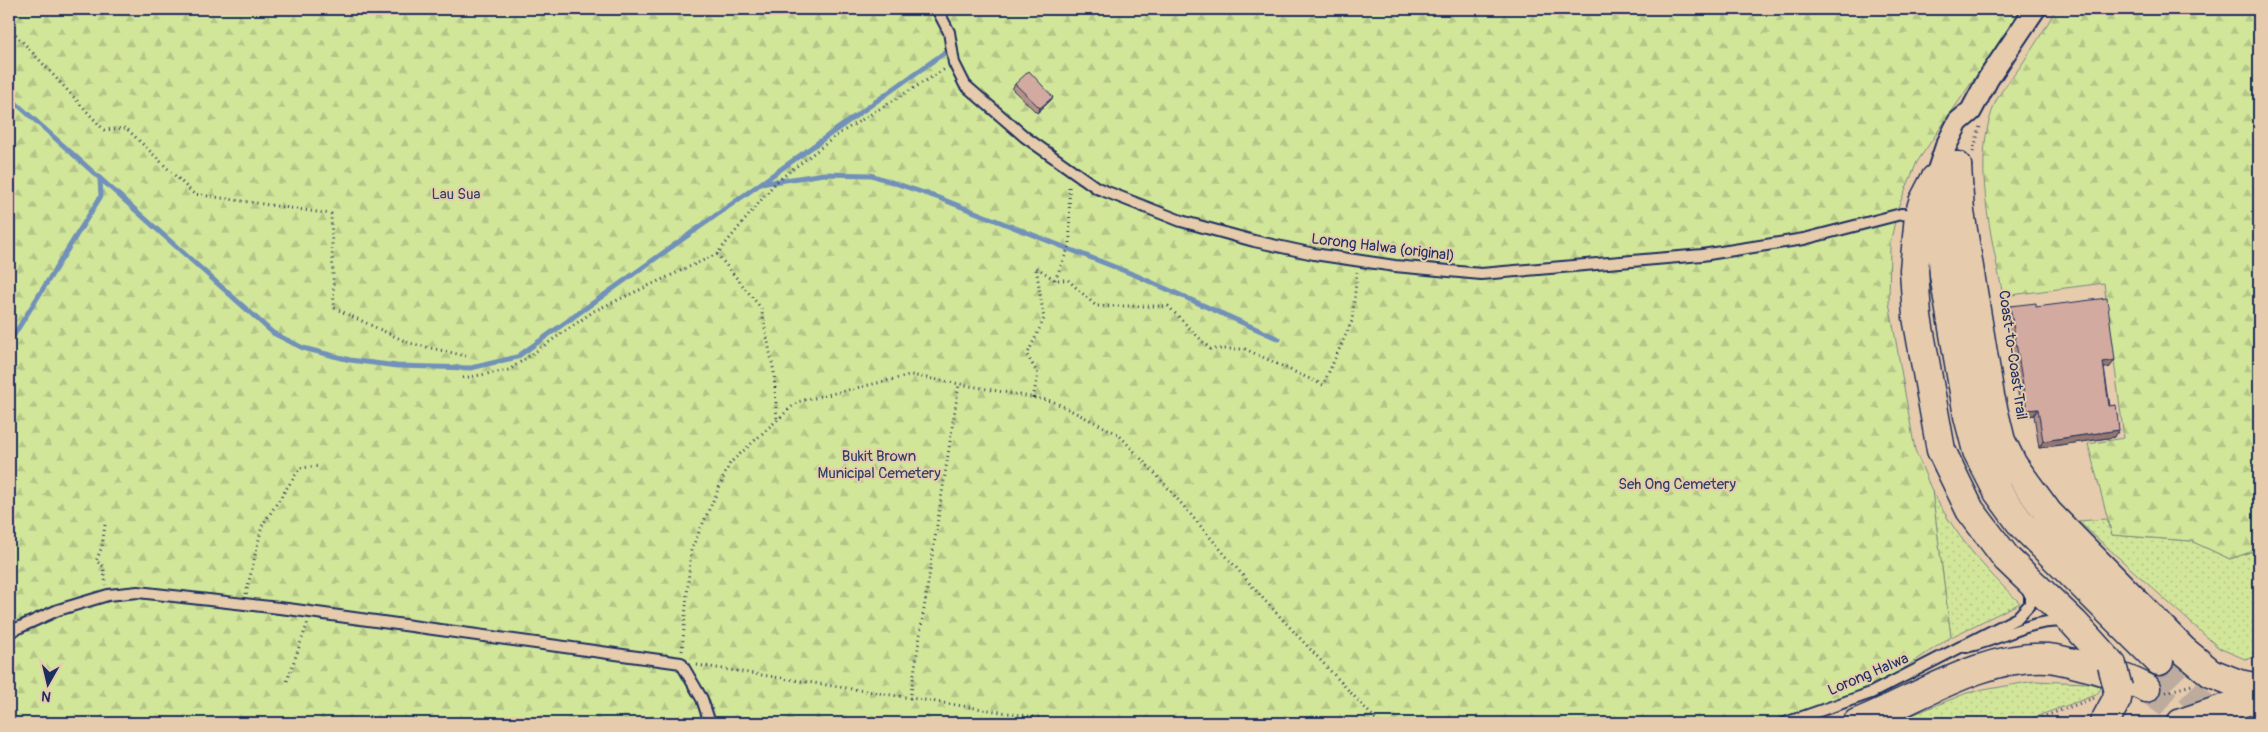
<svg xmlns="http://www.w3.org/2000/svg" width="2268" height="732" viewBox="0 0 2268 732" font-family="Pangolin,sans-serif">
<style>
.grass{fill:url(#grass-dots);stroke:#768a7c}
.forest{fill:url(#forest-firs);stroke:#768a7c}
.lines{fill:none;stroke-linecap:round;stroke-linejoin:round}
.stream{stroke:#7291b9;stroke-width:5}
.secondary-tunnel{stroke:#bdac9d;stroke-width:28;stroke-dasharray:28 14;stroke-linecap:butt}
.highway-tunnel{stroke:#bdac9d;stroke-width:28;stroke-dasharray:28 14;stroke-linecap:butt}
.lane-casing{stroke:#1b2f5e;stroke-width:14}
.street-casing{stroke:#1b2f5e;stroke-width:24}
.secondary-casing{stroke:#1b2f5e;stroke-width:31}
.highway-casing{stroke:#1b2f5e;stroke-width:31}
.path{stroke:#1b2f5e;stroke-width:3;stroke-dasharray:1 4;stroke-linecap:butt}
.lane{stroke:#e6cbad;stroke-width:10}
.street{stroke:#e6cbad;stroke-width:20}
.secondary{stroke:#e6cbad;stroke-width:28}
.highway{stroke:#e6cbad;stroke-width:28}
.highway-bridge-casing{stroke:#1b2f5e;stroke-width:31;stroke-linecap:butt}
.highway-bridge{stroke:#e6cbad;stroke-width:28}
.wall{fill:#b59289;stroke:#1b2f5e}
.shaded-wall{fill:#94776f;stroke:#1b2f5e}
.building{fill:#d3aa9f;stroke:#1b2f5e}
.labels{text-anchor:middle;stroke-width:4;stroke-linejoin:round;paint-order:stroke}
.park-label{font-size:15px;fill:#2d4164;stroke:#e6cbad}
.street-label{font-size:15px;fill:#1b2f5e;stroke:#e6cbad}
</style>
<defs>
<pattern id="grass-dots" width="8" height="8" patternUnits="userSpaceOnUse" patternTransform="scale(1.25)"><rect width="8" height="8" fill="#d2e69a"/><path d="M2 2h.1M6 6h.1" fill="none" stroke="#b4c687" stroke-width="1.8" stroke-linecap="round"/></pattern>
<pattern id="forest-firs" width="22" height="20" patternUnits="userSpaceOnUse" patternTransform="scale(1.25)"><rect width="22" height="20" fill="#d2e69a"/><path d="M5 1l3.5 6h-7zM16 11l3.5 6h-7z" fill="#b4c687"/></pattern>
</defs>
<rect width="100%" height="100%" fill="#e6cbad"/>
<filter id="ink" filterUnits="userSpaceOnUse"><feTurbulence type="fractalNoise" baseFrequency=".02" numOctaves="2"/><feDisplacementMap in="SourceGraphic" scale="10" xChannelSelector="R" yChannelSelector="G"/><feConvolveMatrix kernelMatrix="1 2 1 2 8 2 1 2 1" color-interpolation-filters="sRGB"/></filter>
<g filter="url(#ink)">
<path class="grass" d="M1932,491C1954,534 1985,570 2020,603L1951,637Z
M2106,519L2112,535L2191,541L2230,559L2259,549V657L2245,659L2219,648L2078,521Z
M2034,681L2088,683L2102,687L2096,695L2018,723H1892L1967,693Z"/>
<path class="forest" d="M9,9H2022L1917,162L1898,207L1890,244L1889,302L1915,450L1932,491L1951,637L1895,674L1838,700L1765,723H9Z
M2056,9H2259V549L2230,559L2191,541L2112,535L2088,444L2124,438L2104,283L2003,296C1992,236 1970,160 1996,101C2002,89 2012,78 2020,67C2033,48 2045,29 2056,9Z"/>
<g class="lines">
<path class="stream" d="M9,97L273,333L303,348L350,360L397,366L471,368L517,357L944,53
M760,184L824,174L871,175L939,198L1135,275L1279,339
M9,343L101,196L100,180"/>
<path class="secondary-tunnel" d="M2159,661L2220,723"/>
<path class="highway-tunnel" d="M2146,688L2195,723"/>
<g class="lane-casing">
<path id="lane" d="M937,9L949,32L954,63L965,85L1025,137L1097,188L1181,221L1254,241L1314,254L1395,266L1481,274L1702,255L1804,239L1901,214L1919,215
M9,632L58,610L108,595L138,592L288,609L681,663L702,699L710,723
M1966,647C1998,641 2032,618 2065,622
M1785,723L1871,693L2017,618L2030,604V587"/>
</g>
<g class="street-casing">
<path id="street" d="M1935,179L1946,146L1958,122L1971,111L1988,79L2035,9"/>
</g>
<g class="secondary-casing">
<path id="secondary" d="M1957,166L1944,189L1941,231L1944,275L1968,416L1977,451L1998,492L2022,525L2159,661"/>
</g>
<g class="highway-casing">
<path id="highway" d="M1957,166L1960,212L1990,396L2001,441L2013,465L2048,513L2183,650L2211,673L2239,684L2259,688
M1935,179L1923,202L1919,215L1914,270L1917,317L1941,450L1970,510L2007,559L2074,623L2112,665
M1857,723C1916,700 1982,654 2048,658C2061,659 2076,664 2089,667C2109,673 2127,678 2146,688
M2104,723L2117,699L2118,688
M2181,723L2259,697"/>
</g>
<path class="path" d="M9,14L16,9
M9,27L104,130L126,128L194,194L331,214L334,308L409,343L466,356
M1973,152L1980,126
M717,254L761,308L774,372L777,420
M1055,280L1070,244L1069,183
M463,378L509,370L594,311L717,254L776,182L840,133L945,69
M1033,398L1038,374L1027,355L1044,319L1036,267L1055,280H1068L1096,306H1168L1210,349H1245L1323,385L1352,321L1357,272
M105,525L102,547L96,561L103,566L106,585
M246,594L262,526L300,468L320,466
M682,651L691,550L730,463L797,402L911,375L1052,401L1118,434L1162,481L1257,592L1379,723
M697,665L1073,723
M287,681L308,622
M2166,692L2192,685
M910,699L959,384
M1011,723L1012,714
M2036,723L2035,720L2094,698"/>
<use href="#lane" class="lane"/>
<use href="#street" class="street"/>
<use href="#secondary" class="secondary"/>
<use href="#highway" class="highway"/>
<g class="highway-bridge-casing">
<path id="highway-bridge" d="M2112,665L2118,688"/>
</g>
<use href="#highway-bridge" class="highway-bridge"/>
</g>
<path class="wall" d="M1015,84L1053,97L1050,101L1037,113L1012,89Z
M2010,306L2036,307L2110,367L2104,368L2115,437L2039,448L2034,415L2022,417L2005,313Z"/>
<path class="shaded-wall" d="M1053,97L1050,101L1037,113L1040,108Z
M2115,360L2110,367L2098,369L2103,362Z
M2038,409L2034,415L2022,417L2027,410Z
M2119,430L2115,437L2039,448L2043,441Z"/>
<path class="building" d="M1029,71L1053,97L1040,108L1015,84Z
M2107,298L2115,360L2103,362L2109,406L2116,405L2119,430L2043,441L2038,409L2027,410L2010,306L2036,303V307Z"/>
</g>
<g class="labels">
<g class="park-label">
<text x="456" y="199">Lau Sua</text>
<text x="879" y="461">Bukit Brown<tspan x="879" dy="17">Municipal Cemetery</tspan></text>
<text x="1677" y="489">Seh Ong Cemetery</text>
</g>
<g class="street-label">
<text transform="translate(1383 247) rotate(7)" y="5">Lorong Halwa (original)</text>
<text transform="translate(2013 355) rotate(82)" y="5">Coast-to-Coast Trail</text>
<text transform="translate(1868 674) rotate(-23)" y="5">Lorong Halwa</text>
</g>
</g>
<rect width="2268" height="732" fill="none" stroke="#e6cbad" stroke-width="30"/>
<rect x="15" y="15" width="2238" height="702" fill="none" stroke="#1b2f5e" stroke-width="2" filter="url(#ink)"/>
<g transform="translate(48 684) rotate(188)" stroke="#e6cbad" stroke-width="4" paint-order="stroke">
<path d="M0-4L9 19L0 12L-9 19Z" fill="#1b2f5e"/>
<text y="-8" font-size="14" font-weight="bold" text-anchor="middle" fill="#1b2f5e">N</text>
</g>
</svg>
